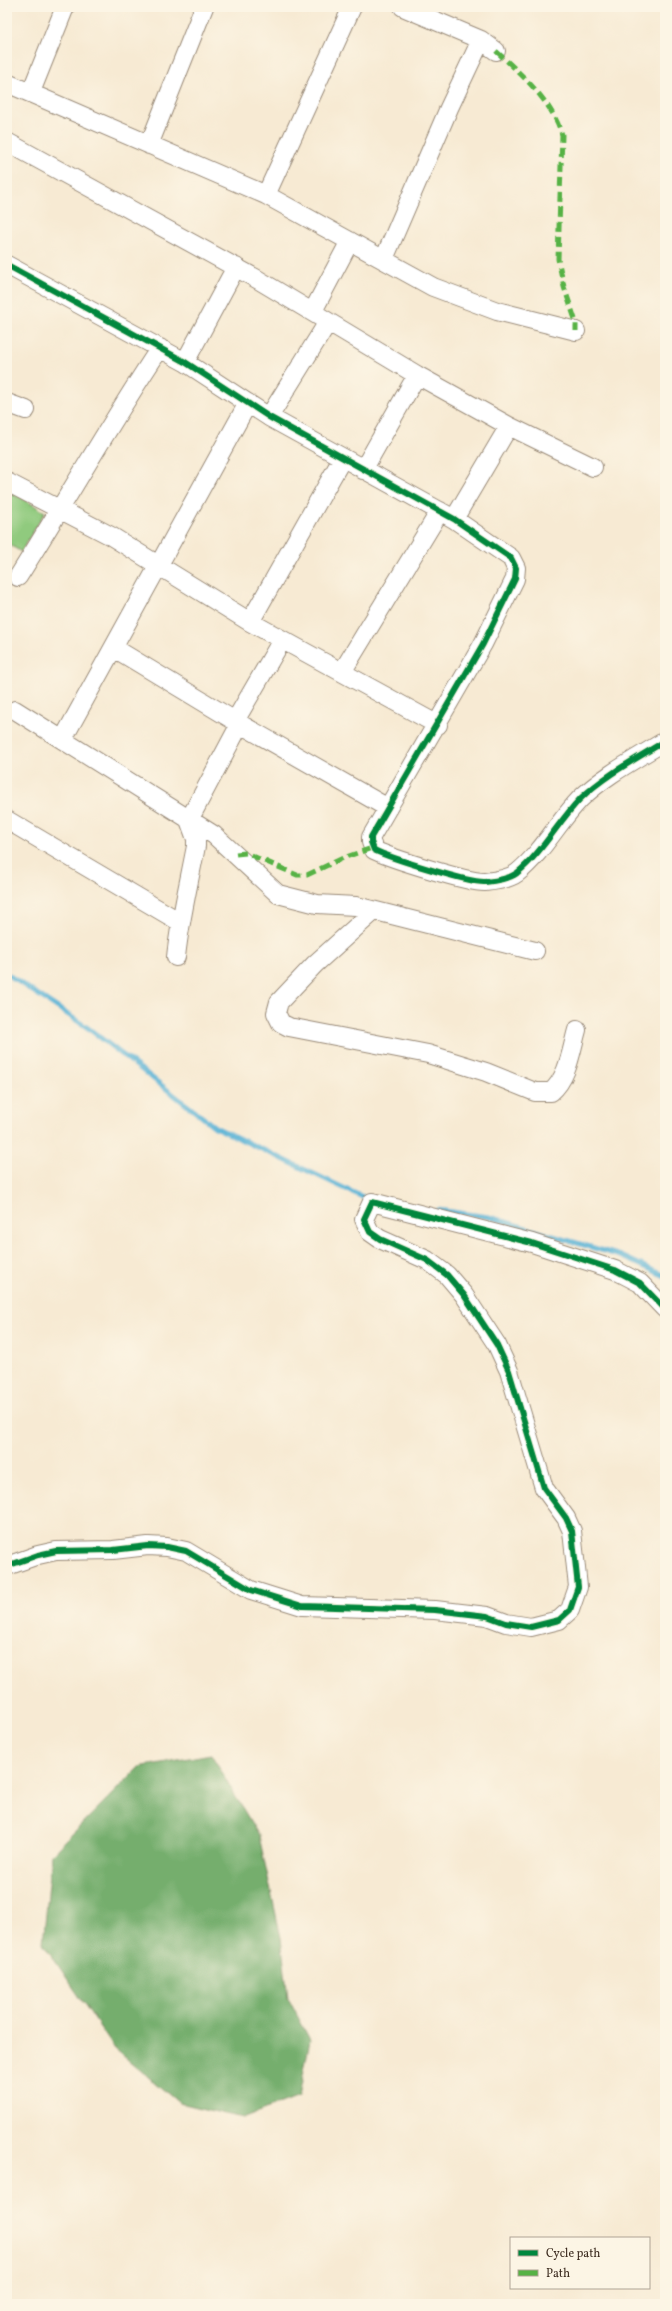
<svg xmlns="http://www.w3.org/2000/svg" width="672" height="2311" viewBox="0 0 672 2311" font-family="Vollkorn,serif">
<style>
.green{fill:#90ca7e;stroke:#667a4e}
.forest{fill:#74ae6d;stroke:#586c46}
.lines{fill:none;stroke-linecap:round;stroke-linejoin:round}
.stream{stroke:#59b2d6;stroke-width:5}
.street-casing{stroke:#998a78;stroke-width:20}
.street{stroke:#fff;stroke-width:18}
.quiet{stroke:#57b245;stroke-width:5;stroke-dasharray:10 5;stroke-linecap:butt}
.cycleway-casing{stroke:#fcf5e5;stroke-width:8}
.cycleway{stroke:#00873e;stroke-width:6}
</style>
<rect width="100%" height="100%" fill="#fcf5e5"/>
<filter id="ink" filterUnits="userSpaceOnUse"><feTurbulence type="fractalNoise" baseFrequency=".025" numOctaves="2"/><feDisplacementMap in="SourceGraphic" scale="8" xChannelSelector="R" yChannelSelector="G"/><feConvolveMatrix kernelMatrix="1 2 1 2 8 2 1 2 1" color-interpolation-filters="sRGB"/></filter>
<filter id="wash" filterUnits="userSpaceOnUse"><feTurbulence type="fractalNoise" baseFrequency=".012" numOctaves="4" result="noise"/><feDisplacementMap in="SourceGraphic" scale="16" xChannelSelector="R" yChannelSelector="G"/><feGaussianBlur stdDeviation="0.9" result="paint"/><feColorMatrix in="noise" values="0 0 0 0 0 0 0 0 0 0 0 0 0 0 0 0 0 1.4 0 .05"/><feComposite in="paint" operator="in"/></filter>
<g filter="url(#wash)">
<rect width="100%" height="100%" fill="#f7ead3"/>
<path class="green" d="M7,489L45,512L21,552L7,543Z"/>
<path class="forest" d="M211,1754L259,1836L281,1938L288,1998L310,2040L299,2096L242,2118L179,2103L114,2048L43,1943L52,1854L139,1767Z"/>
<g class="lines">
<path class="stream" d="M7,974L88,1028L215,1127L369,1200
M438,1210L489,1217L621,1256L665,1276"/>
</g>
</g>
<g filter="url(#ink)">
<g class="lines">
<g class="street-casing">
<path id="street" d="M403,7L481,40L496,51
M7,83L266,195L433,287L497,311L576,331
M31,92L65,7
M7,142L257,279L417,375L509,426L593,467
M149,145L204,7
M266,195L352,7
M384,259L449,108L481,40
M7,265L185,362L269,417L454,519L511,558L516,568L515,579L483,644L371,837V842L374,850C390,858 470,883 485,882C495,881 509,879 517,873C542,853 558,822 580,799C605,775 636,759 665,741
M313,311L350,241
M185,362L236,267
M7,403L26,410
M269,417L328,322
M363,470L417,375
M7,482L111,536L250,622L438,725
M454,519L509,426
M18,577C66,501 110,423 160,348
M250,622L342,459
M114,648L235,721L388,808
M342,672L440,511
M15,710L214,835L278,894L317,904L356,906L535,951
M235,721L282,640
M63,739L248,403
M7,820L180,922
M374,911L315,964L279,1002L276,1013L281,1023L289,1027L428,1054L486,1072L535,1092H551C568,1078 571,1051 577,1030
M176,957C180,919 189,883 196,846V839L189,820L240,724
M7,1566L38,1555L56,1551L113,1550L148,1546L167,1547L186,1551L251,1590L302,1606L435,1610L487,1616L506,1623L531,1627L559,1620L570,1610L578,1587L572,1531L566,1518L544,1488L509,1371L497,1345L464,1295L447,1275L427,1260L380,1239L370,1232L364,1219L372,1202L532,1243L615,1270L640,1283L665,1309"/>
</g>
<use href="#street" class="street"/>
<path class="quiet" d="M496,51C521,74 552,101 562,135L558,259L564,287L576,322V331
M236,854L246,853L297,875H307L343,858L372,848"/>
<g class="cycleway-casing">
<path id="cycleway" d="M7,265L185,362L269,417L454,519L511,558L516,568L515,579L483,644L371,837V842L374,850C390,858 470,883 485,882C495,881 509,879 517,873C542,853 558,822 580,799C605,775 636,759 665,741
M7,1566L38,1555L56,1551L113,1550L148,1546L167,1547L186,1551L251,1590L302,1606L435,1610L487,1616L506,1623L531,1627L559,1620L570,1610L578,1587L572,1531L566,1518L544,1488L509,1371L497,1345L464,1295L447,1275L427,1260L380,1239L370,1232L364,1219L372,1202L532,1243L615,1270L640,1283L665,1309"/>
</g>
<use href="#cycleway" class="cycleway"/>
</g>
</g>
<rect width="672" height="2311" fill="none" stroke="#fcf5e5" stroke-width="24"/>
<rect x="510" y="2237" width="140" height="52" fill="#fcf5e5" stroke="#afa495"/>
<rect x="518" y="2250" width="20" height="6" fill="#00873e" stroke="#afa495"/>
<text x="546" y="2257" font-size="12" fill="#3b2a1e">Cycle path</text>
<rect x="518" y="2270" width="20" height="6" fill="#57b245" stroke="#afa495"/>
<text x="546" y="2277" font-size="12" fill="#3b2a1e">Path</text>
</svg>
